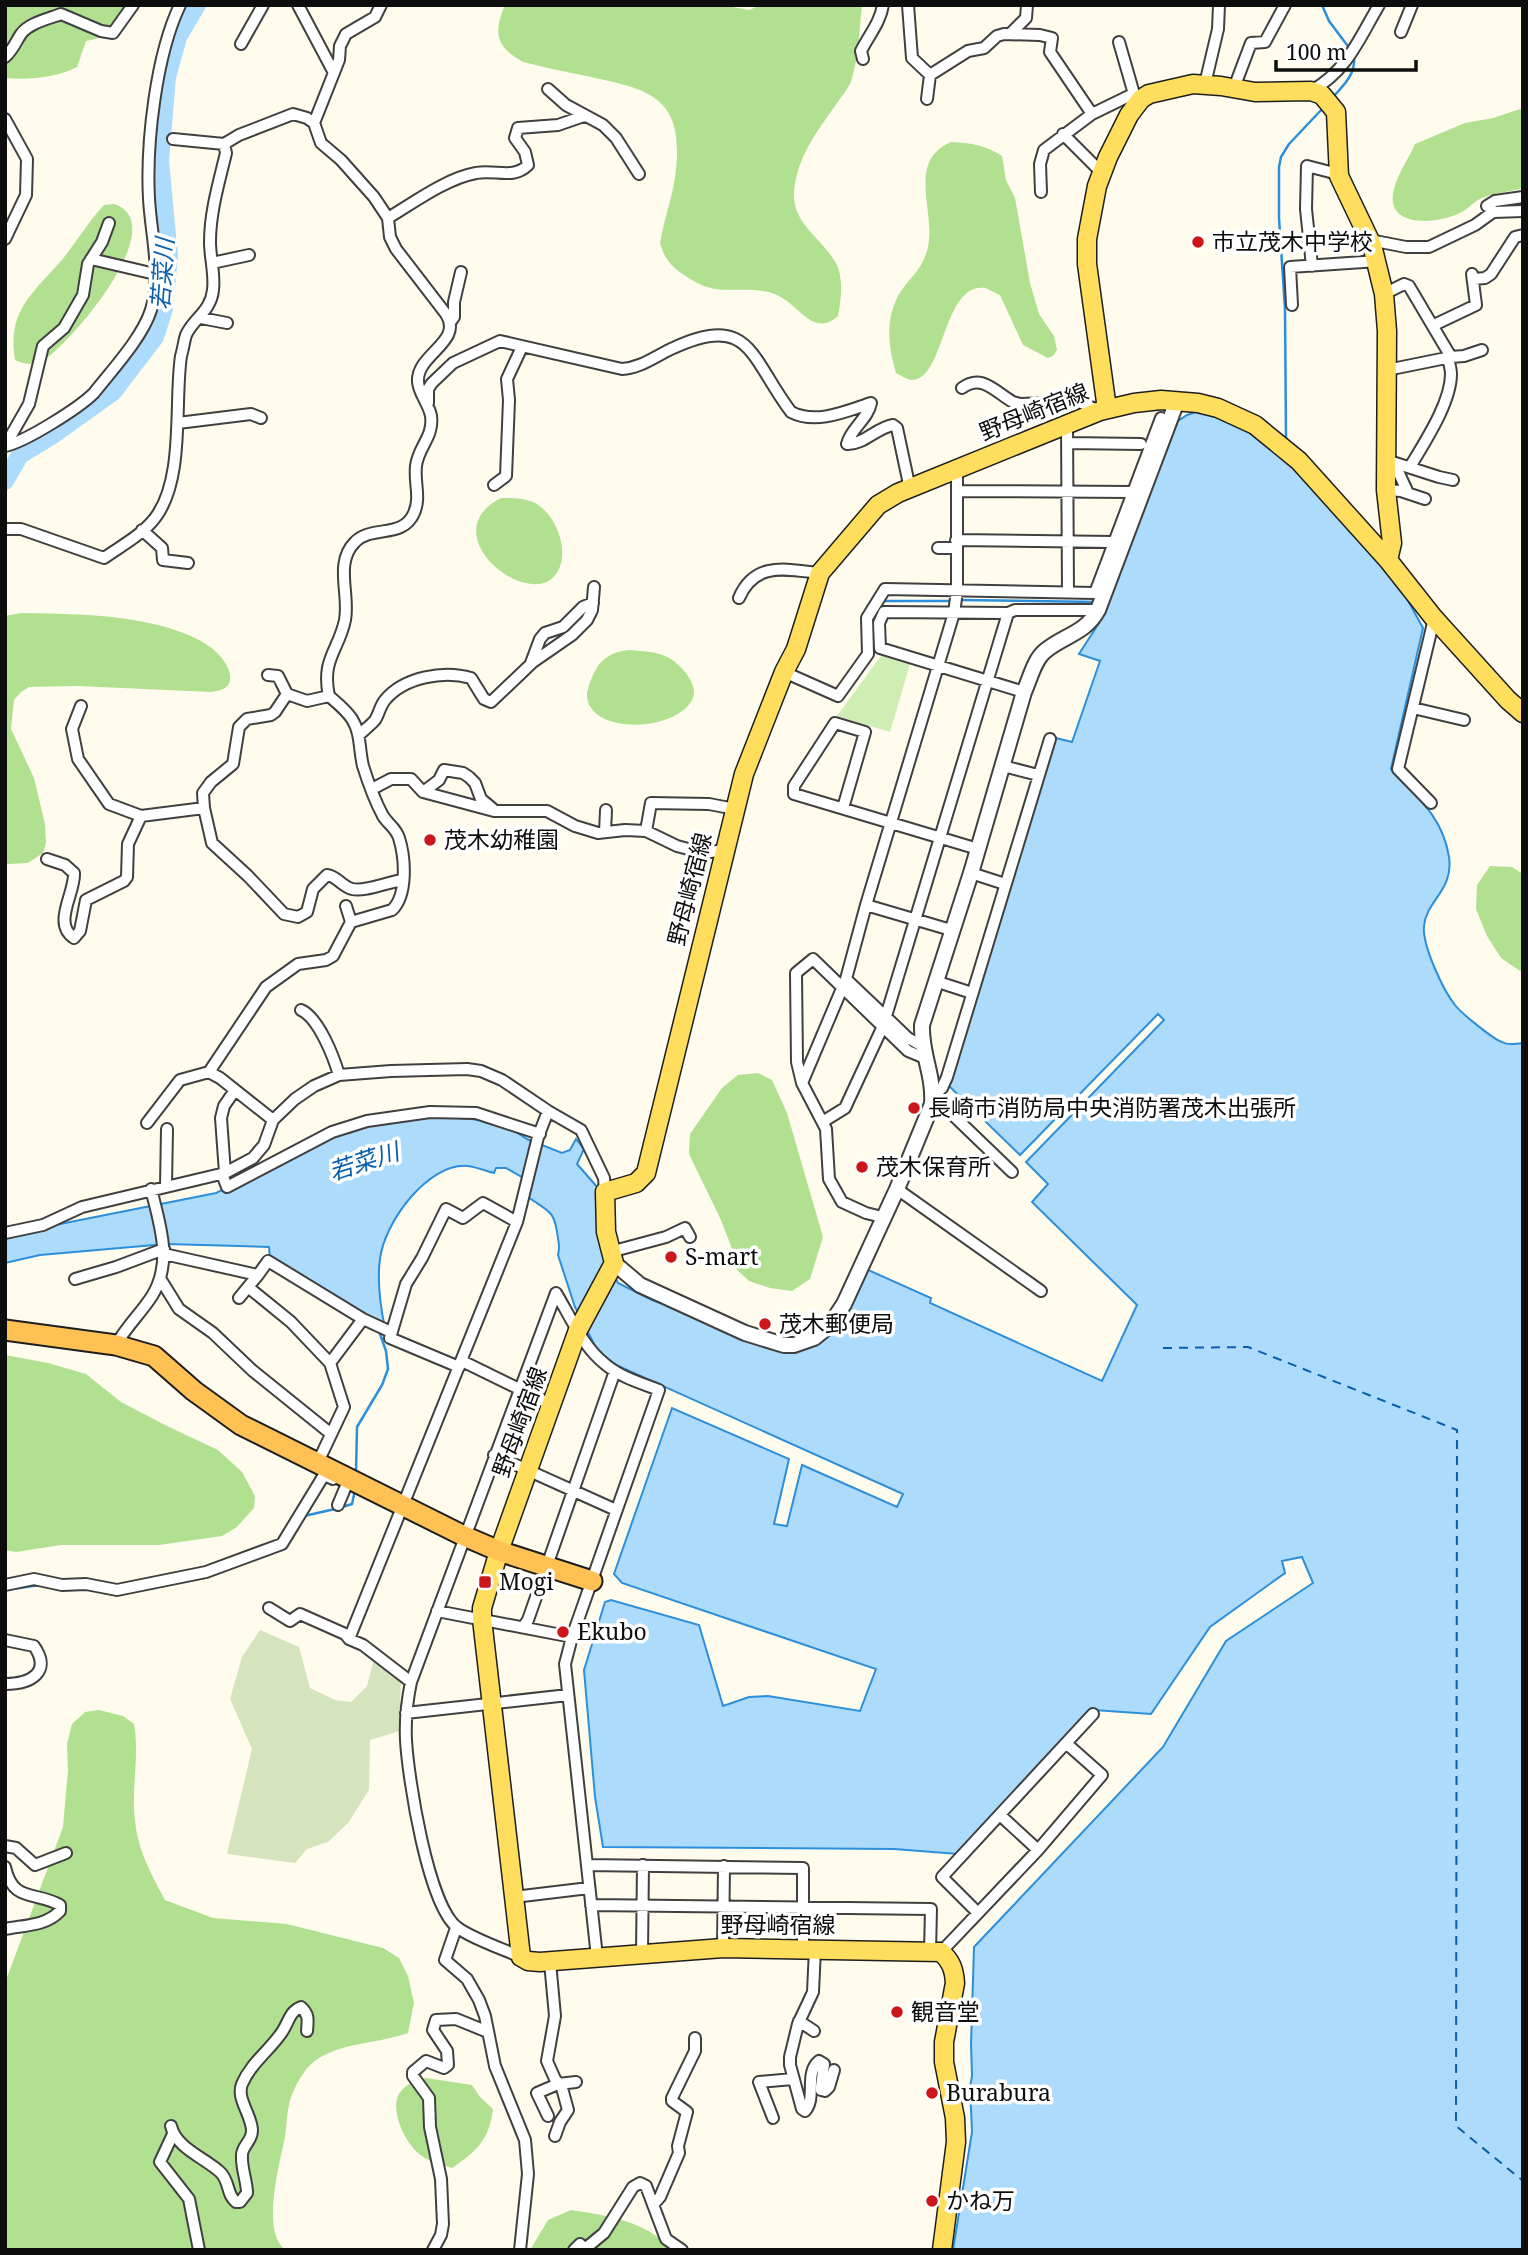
<svg xmlns="http://www.w3.org/2000/svg" width="1528" height="2255" viewBox="0 0 1528 2255" font-family="'Noto Serif','Noto Sans JP',serif">
<style>
.green{fill:#cfeeb3}
.forest{fill:#b1e090}
.cemetery{fill:#d5e4bc}
.water{fill:#acdbfc;stroke:#2c8fdb;stroke-width:2}
.lines{fill:none;stroke-linecap:round;stroke-linejoin:round}
.stream{stroke:#2c8fdb;stroke-width:2.5}
.river{stroke:#acdbfc;stroke-width:18}
.ferry{stroke:#0a5fac;stroke-width:2;stroke-dasharray:9 7;stroke-linecap:butt}
.minor-casing{stroke:#404040;stroke-width:14}
.tertiary-casing{stroke:#404040;stroke-width:18}
.primary-casing{stroke:#1e1e1e;stroke-width:21}
.trunk-casing{stroke:#1e1e1e;stroke-width:23}
.minor{stroke:#fff;stroke-width:10}
.tertiary{stroke:#fff;stroke-width:14}
.primary{stroke:#ffdd5d;stroke-width:18}
.trunk{stroke:#ffc054;stroke-width:19}
.poi-dot{fill:#cb1719;stroke:#fff;stroke-width:2.5}
.labels{text-anchor:middle;stroke-width:7;stroke-linejoin:round;paint-order:stroke}
.poi-label{font-size:23px;fill:#0d0d0d;stroke:#fff;text-anchor:start}
.street-label{font-size:23px;fill:#0d0d0d;stroke:#fff}
.water-label{font-size:24px;font-style:italic;fill:#0a5fac;stroke:#fff}
</style>
<rect width="100%" height="100%" fill="#fffced"/>
<path class="green" d="M881,656L910,664L890,732L837,716Z"/>
<path class="forest" d="M5,5H139C126,31 113,36 86,41L77,67C55,78 29,80 5,78Z
M505,5H721L749,10L761,5H862C859,31 859,60 850,84C846,92 839,99 835,106C815,134 797,158 794,192C792,224 822,238 836,263C844,279 841,300 838,316C816,336 802,311 784,299C763,285 738,292 715,289C703,287 691,280 681,273C669,264 664,257 660,243C664,218 674,194 676,169C684,95 647,89 586,76C565,72 544,67 523,62C496,47 493,33 505,5Z
M1523,108V188C1509,192 1492,193 1480,199C1473,202 1468,209 1462,212C1440,224 1383,230 1394,189C1398,173 1409,158 1415,144L1465,123L1493,118Z
M951,142C971,143 985,145 1002,156L1006,180L1015,198L1030,283L1039,314L1054,336L1057,350L1053,356L1048,358L1023,345L1000,295C995,293 989,289 985,288C942,282 945,382 911,380C906,379 900,375 896,373C888,346 885,320 899,294C907,281 921,270 926,254C940,217 903,163 951,142Z
M114,204C173,223 73,341 45,359C35,365 25,365 15,360C7,311 32,294 61,261C76,243 88,222 104,205Z
M501,498C512,498 522,498 533,502C555,512 570,549 558,571C534,616 429,535 501,498Z
M21,613C72,614 123,614 172,629C187,634 203,640 215,651C231,665 241,690 211,692L78,686L29,687L21,692L14,700L11,729L34,778L45,824L46,843L43,853L28,863L8,864L5,863V616Z
M628,650C640,651 653,651 665,656C678,661 699,683 693,698C678,733 585,736 587,693C588,687 591,679 594,673C601,658 612,652 628,650Z
M1490,866L1512,867L1523,874V973L1501,958L1487,936L1476,909L1477,885Z
M758,1073L772,1080L787,1113L823,1237L810,1279L792,1291L770,1288L749,1281L735,1268L731,1246L721,1220L689,1154L690,1134L722,1088L738,1075Z
M5,1355L48,1363L86,1374L121,1402L167,1426L218,1450L242,1472L255,1496L254,1508L237,1527L222,1536L159,1545H61L16,1552L5,1550Z
M99,1710L123,1716L134,1724C139,1752 133,1779 134,1807C135,1845 148,1868 165,1900L213,1918L287,1924L383,1948L399,1958L408,1976L414,2003L408,2033C376,2045 334,2041 308,2067C303,2073 297,2083 294,2090C287,2103 287,2122 285,2137C280,2162 260,2233 286,2250H5V1983L63,1827L68,1770L67,1744L72,1724L85,1712Z
M426,2078L472,2085L480,2097L493,2109C489,2140 477,2151 452,2168C440,2164 427,2161 418,2153C404,2141 387,2105 402,2090C408,2083 417,2080 426,2078Z
M571,2210C604,2215 649,2221 671,2250H530L548,2220Z"/>
<path class="cemetery" d="M260,1630L299,1647L310,1688L335,1700L351,1702L367,1686L374,1659L401,1678L399,1731L370,1740L369,1790L348,1823L328,1842L307,1849L295,1863L227,1854L252,1749L230,1699L242,1657Z"/>
<path class="water" d="M1204,409L1216,412L1277,448L1396,579L1423,628L1391,769C1417,797 1443,817 1449,857C1454,890 1426,901 1424,926C1422,945 1443,990 1455,1005C1461,1013 1493,1039 1502,1042C1507,1045 1517,1044 1523,1043V2250H953L972,2132L970,2087L972,2076L971,2044L974,1947L1163,1747L1226,1641L1313,1583L1302,1557L1282,1561L1285,1573L1210,1627L1151,1714L1094,1710L958,1854L894,1849L603,1847L595,1797L584,1670L605,1602L611,1600L699,1625L723,1706L749,1697L768,1696L860,1711L876,1669L622,1583L614,1574L672,1408L789,1459L774,1524L787,1526L802,1465L897,1507L903,1494L616,1365L598,1351L593,1342L575,1307L558,1255C560,1248 559,1245 558,1238C554,1209 550,1213 528,1197L532,1183L506,1168H496L494,1173C486,1171 476,1167 468,1166C428,1162 384,1223 380,1259C377,1280 380,1303 384,1324L371,1319L270,1259L269,1247L166,1244L40,1255L5,1263V1238L55,1225L216,1193L342,1133L376,1122L438,1116L481,1120L507,1126L527,1139L562,1153L570,1150L576,1139L584,1149L577,1164L598,1188L603,1253L618,1283L652,1300L687,1312L762,1346L794,1353L818,1344L836,1329L866,1269L931,1298L930,1303L1102,1381L1137,1305L1032,1202L1048,1184L1026,1162L1164,1020L1158,1014L1020,1155L949,1086L1056,738L1072,742L1100,661L1079,654L1099,623L1178,421L1187,415Z"/>
<g class="lines">
<path class="stream" d="M1322,5L1329,21L1350,49
M1333,97C1345,84 1356,74 1354,55
M1286,441L1285,309L1279,218V167L1281,157L1289,144L1324,107
M959,600L1096,602
M883,601H953
M356,1473L357,1427L382,1385L388,1369L386,1351L379,1331
M342,1507L352,1504L355,1490
M304,1516L335,1509
M184,1582L202,1578
M5,1590L40,1585"/>
<path class="river" d="M5,481L20,455L53,435L113,392L155,337L164,309L169,256L160,161L167,77L178,37L197,5"/>
<path class="ferry" d="M1163,1348L1248,1347L1457,1430L1456,2126L1523,2181"/>
<g class="minor-casing">
<path id="minor" d="M298,5L334,73
M908,5L912,58L930,75L968,51L984,48L997,36L1004,34L1040,35L1052,38L1050,52L1092,114L1131,95L1141,99
M1401,32L1412,5
M1011,33L1026,18L1027,5
M1119,42L1134,94
M241,44L263,5
M5,57C13,50 15,43 21,34C29,23 48,19 61,14L101,31L113,33L133,5
M863,59L861,51C869,35 880,23 883,5
M1205,84L1218,29L1219,5
M1234,88L1251,43L1265,42L1285,5
M548,89L566,105L603,125L616,138L639,174
M1311,91C1347,71 1359,39 1379,5
M927,99L930,75
M5,119L27,159L26,195L5,239
M314,123L339,60L340,46L346,34L375,17L381,5
M1063,134L1102,173
M173,139L224,144
M1041,192L1040,164L1044,150L1092,114
M1487,206L1495,201L1523,197
M388,218C413,203 447,178 476,173C495,169 513,180 528,165L525,152L515,138L518,128L558,125L584,116
M1370,240L1406,247H1429L1475,225L1493,212L1523,211
M91,259L155,274
M212,263L249,255
M1312,266L1306,209L1307,166L1338,174
M1474,279L1485,278L1491,274L1515,237L1523,235
M1384,294L1404,284L1409,286L1451,357L1387,370
M1292,305L1290,267L1378,261
M201,318L227,323
M451,321L454,317V302L461,272
M1434,325L1476,305L1472,274
M1451,357L1464,356L1482,350
M962,388C982,373 995,392 1013,402L1020,404L1079,402L1100,411
M428,403V389L432,383L453,363L500,341L622,369C640,368 654,357 671,349C751,311 750,358 791,412C816,425 847,411 871,403C868,419 851,428 847,444C863,445 876,428 893,425L897,428L910,489
M178,423L251,414L261,418
M1067,424L1068,592
M1068,443L1141,444
M5,446C25,442 79,408 94,393C112,370 142,338 151,310C162,274 151,235 149,199C146,143 156,55 180,5
M5,446L29,404L43,346L64,328L83,295L88,264L102,242L109,223
M1386,460L1439,477L1453,480
M1410,467C1424,443 1451,403 1451,374C1451,369 1449,363 1448,357
M1387,468L1397,469L1408,493
M494,485L506,476L509,400L507,379L522,347
M1386,490L1401,491L1425,499
M957,491L1132,492
M5,529H21L104,558C121,546 142,535 155,518C185,479 174,403 181,356C183,350 184,341 186,335C193,319 211,311 213,290C215,274 210,258 210,242C210,212 219,182 226,153L224,144L239,135L293,114L307,118L314,123L321,143L341,160L374,197L388,218L390,237L396,249L446,314C464,342 416,354 418,382C419,394 429,404 431,416C434,437 418,447 416,466C414,483 421,497 414,513C403,539 371,525 355,542C334,563 350,594 345,620C339,650 321,659 329,696C337,703 346,710 352,719C361,733 359,750 363,766C368,782 375,801 383,816C388,824 396,828 399,838C405,857 408,895 392,910L351,922
M142,530L162,548L163,560L188,563
M956,540L1113,542
M938,548H956
M739,598C755,560 788,570 820,573
M531,663L540,639L545,633L563,627L583,607L593,603
M784,672L838,696L868,654L867,618L885,589L1095,593L1161,418
M268,675L278,676L287,694
M1024,692L880,648L879,623L884,612L1008,613L1015,610H1098
M329,696L307,701L287,694L275,712L271,715L247,719L239,727L233,764L211,782L203,793L204,808L212,843L248,876L284,914L298,917L307,912L313,889L327,875C337,876 341,886 352,889C366,892 387,882 403,880
M81,706L72,729L78,759L109,804L141,816
M1413,708L1464,720
M359,735C364,730 371,725 375,720C379,714 380,706 385,700C404,677 444,670 471,678L484,699L491,702L533,662L572,635L587,620L592,610L594,587
M1003,766L1038,775
M372,789L391,779H411L423,792L494,811H547L575,826L598,833L625,830L646,831L677,846L703,853L725,850
M423,792L439,780L444,770L463,773L469,777L475,783L481,799L493,809
M1431,803L1398,769L1434,619
M843,808L865,732L835,723L794,786V794L978,849
M646,831L651,803L709,804L735,809
M605,832L606,810
M47,859L65,865L74,873C75,894 52,923 74,938L80,931L86,900L124,881L127,877L128,844L141,816L204,808
M971,873L1005,884
M866,905L951,930
M846,979L908,1038L922,1046
M935,981L972,993
M301,1010C319,1018 334,1058 339,1075
M802,1083L846,979L866,905L954,613L957,591V469
M273,1120L220,1078L209,1072L266,987L298,964L326,960L333,956L351,922L346,906
M824,1121L845,1108L883,1026L1008,613
M147,1123L180,1080L209,1072
M1012,1172L933,1096L942,1088L947,1077L1050,739
M225,1173L221,1118L224,1106L235,1090
M222,1174L227,1187L332,1132L367,1121L430,1112L476,1113L540,1134
M166,1186L167,1129
M897,1189L1041,1291
M882,1217L866,1213L842,1202L829,1179L826,1129L802,1083L797,1062L796,973L813,959L908,1051L925,1058
M5,1233L43,1225L82,1207L225,1173L253,1158L264,1145L273,1120L295,1099L314,1086L339,1075L391,1071L467,1069L481,1071L502,1080L548,1111L581,1130L604,1178L605,1192
M610,1252L666,1237L685,1228L690,1237
M164,1254L258,1275L268,1261L363,1319L391,1332
M258,1275L248,1287L291,1322L330,1363L344,1407L318,1462
M75,1279L116,1267L164,1249
M161,1280L179,1309L213,1333L253,1371L330,1433
M239,1298L248,1287
M116,1345C126,1327 141,1313 152,1296C173,1262 160,1225 151,1189
M462,1361L552,1405
M330,1363L363,1319
M459,1367L390,1338L406,1284L422,1258L446,1209L463,1218L483,1203L517,1222
M494,1455L616,1510
M338,1505L346,1486
M5,1585L34,1579L62,1585L86,1584L117,1590L206,1572L282,1544L324,1475L333,1479
M269,1608L290,1621L300,1614L345,1634L349,1639
M437,1611L572,1637
M523,1627L528,1620L615,1371
M5,1640L34,1646C52,1672 31,1684 5,1684
M411,1682L363,1645L349,1639L517,1222L538,1137L548,1111
M406,1713L568,1695
M1000,1815L1038,1850
M5,1846L16,1848L35,1865L66,1853
M587,1865L803,1868V1949
M5,1867C13,1903 35,1891 60,1905V1911C46,1926 25,1925 5,1929
M514,1897L589,1888
M591,1905L931,1909L930,1952
M978,1913L942,1877L1093,1714
M456,1928L445,1960L467,1979L479,2000L485,2016L495,2066L525,2140L528,2174L520,2250
M723,1948L724,1866
M815,1949L813,1992L798,2024L790,2057V2065L802,2109L805,2111C817,2098 804,2073 819,2061L824,2064L821,2087V2090L825,2091L829,2087L834,2070
M941,1952L1038,1850L1102,1775L1067,1744
M642,1953L643,1865
M521,1957C503,1949 473,1939 458,1928C428,1907 408,1777 406,1740C405,1720 407,1701 411,1682L556,1293C570,1316 583,1347 605,1364C620,1377 641,1383 659,1390L572,1637L565,1664L597,1957
M550,1962L555,2016L547,2061L555,2079L562,2088L568,2110L560,2122L555,2136
M799,2021L814,2031
M548,2116L537,2093L558,2084L576,2082
M773,2118L759,2082L793,2079
M171,2126C176,2148 205,2158 220,2172C230,2181 226,2194 236,2202H240L247,2193C247,2181 241,2168 242,2155C242,2146 252,2141 252,2131C252,2115 236,2099 242,2084C251,2063 270,2050 282,2032C289,2022 289,2012 301,2007C309,2014 308,2020 307,2031
M173,2134L160,2162L189,2199L199,2250
M653,2205L660,2197L679,2153L678,2146L687,2112L672,2101V2098L695,2051V2038
M586,2248L604,2233L633,2187L640,2183L646,2186L666,2239L682,2250
M433,2250L441,2235L443,2224L441,2179L430,2127L429,2098L413,2076V2072L426,2061L444,2068L448,2065L447,2051L433,2030L436,2020L456,2019L488,2032
M574,2250L580,2244L586,2250"/>
</g>
<g class="tertiary-casing">
<path id="tertiary" d="M614,1263L640,1285L745,1333L784,1345H794L814,1338L830,1325L844,1304L897,1189L932,1104C934,1074 921,1055 922,1025L971,873L1024,692C1030,679 1034,660 1045,651C1064,635 1085,634 1098,610L1177,401"/>
</g>
<g class="primary-casing">
<path id="primary" d="M1107,409L1087,264V239L1097,186L1108,157L1129,115L1141,99L1149,94L1193,84L1221,86L1255,92L1311,91L1322,95L1336,112L1339,176L1372,245L1384,294L1387,331L1386,490L1392,543L1388,560
M942,2250L956,2142L955,2118L944,2062V2042L955,1983C954,1969 951,1961 941,1952L723,1948L540,1962L528,1961L521,1957L482,1619V1608L499,1551L578,1330L614,1263L606,1232L605,1192L636,1183L646,1173L744,774L784,672L796,649L820,573L878,505L898,493L1100,411L1134,403L1161,400L1198,403L1218,408L1255,425L1299,461L1388,560L1433,617L1508,700L1523,713"/>
</g>
<g class="trunk-casing">
<path id="trunk" d="M5,1330L116,1345L154,1356L194,1391L241,1425L464,1536L499,1551L592,1581"/>
</g>
<use href="#minor" class="minor"/>
<use href="#tertiary" class="tertiary"/>
<use href="#primary" class="primary"/>
<use href="#trunk" class="trunk"/>
</g>
<g class="poi-dot">
<circle cx="1198" cy="242" r="7"/>
<circle cx="430" cy="840" r="7"/>
<circle cx="914" cy="1108" r="7"/>
<circle cx="862" cy="1167" r="7"/>
<circle cx="671" cy="1257" r="7"/>
<circle cx="765" cy="1324" r="7"/>
<rect x="478" y="1575" width="14" height="14" rx="3.5"/>
<circle cx="563" cy="1632" r="7"/>
<circle cx="897" cy="2012" r="7"/>
<circle cx="932" cy="2093" r="7"/>
<circle cx="932" cy="2201" r="7"/>
</g>
<g class="labels">
<g class="poi-label">
<text x="1212" y="250">市立茂木中学校</text>
<text x="444" y="848">茂木幼稚園</text>
<text x="928" y="1116">長崎市消防局中央消防署茂木出張所</text>
<text x="876" y="1175">茂木保育所</text>
<text x="685" y="1265">S-mart</text>
<text x="779" y="1332">茂木郵便局</text>
<text x="499" y="1590">Mogi</text>
<text x="577" y="1640">Ekubo</text>
<text x="911" y="2020">観音堂</text>
<text x="946" y="2101">Burabura</text>
<text x="946" y="2209">かね万</text>
</g>
<g class="street-label">
<text transform="translate(1034 412) rotate(-22)" y="8">野母崎宿線</text>
<text transform="translate(690 889) rotate(-76)" y="8">野母崎宿線</text>
<text transform="translate(520 1422) rotate(-70)" y="8">野母崎宿線</text>
<text x="778" y="1933">野母崎宿線</text>
</g>
<g class="water-label">
<text transform="translate(163 274) rotate(-86)" y="8">若菜川</text>
<text transform="translate(364 1162) rotate(-18)" y="8">若菜川</text>
</g>
</g>
<rect width="1528" height="2255" fill="none" stroke="#0d0d0d" stroke-width="14"/>
<path d="M1276 60v10h140v-10" fill="none" stroke="#0d0d0d" stroke-width="3.5"/>
<text x="1286" y="60" font-size="21" fill="#0d0d0d" stroke="#ffffff" stroke-width="5" paint-order="stroke">100 m</text>
</svg>
